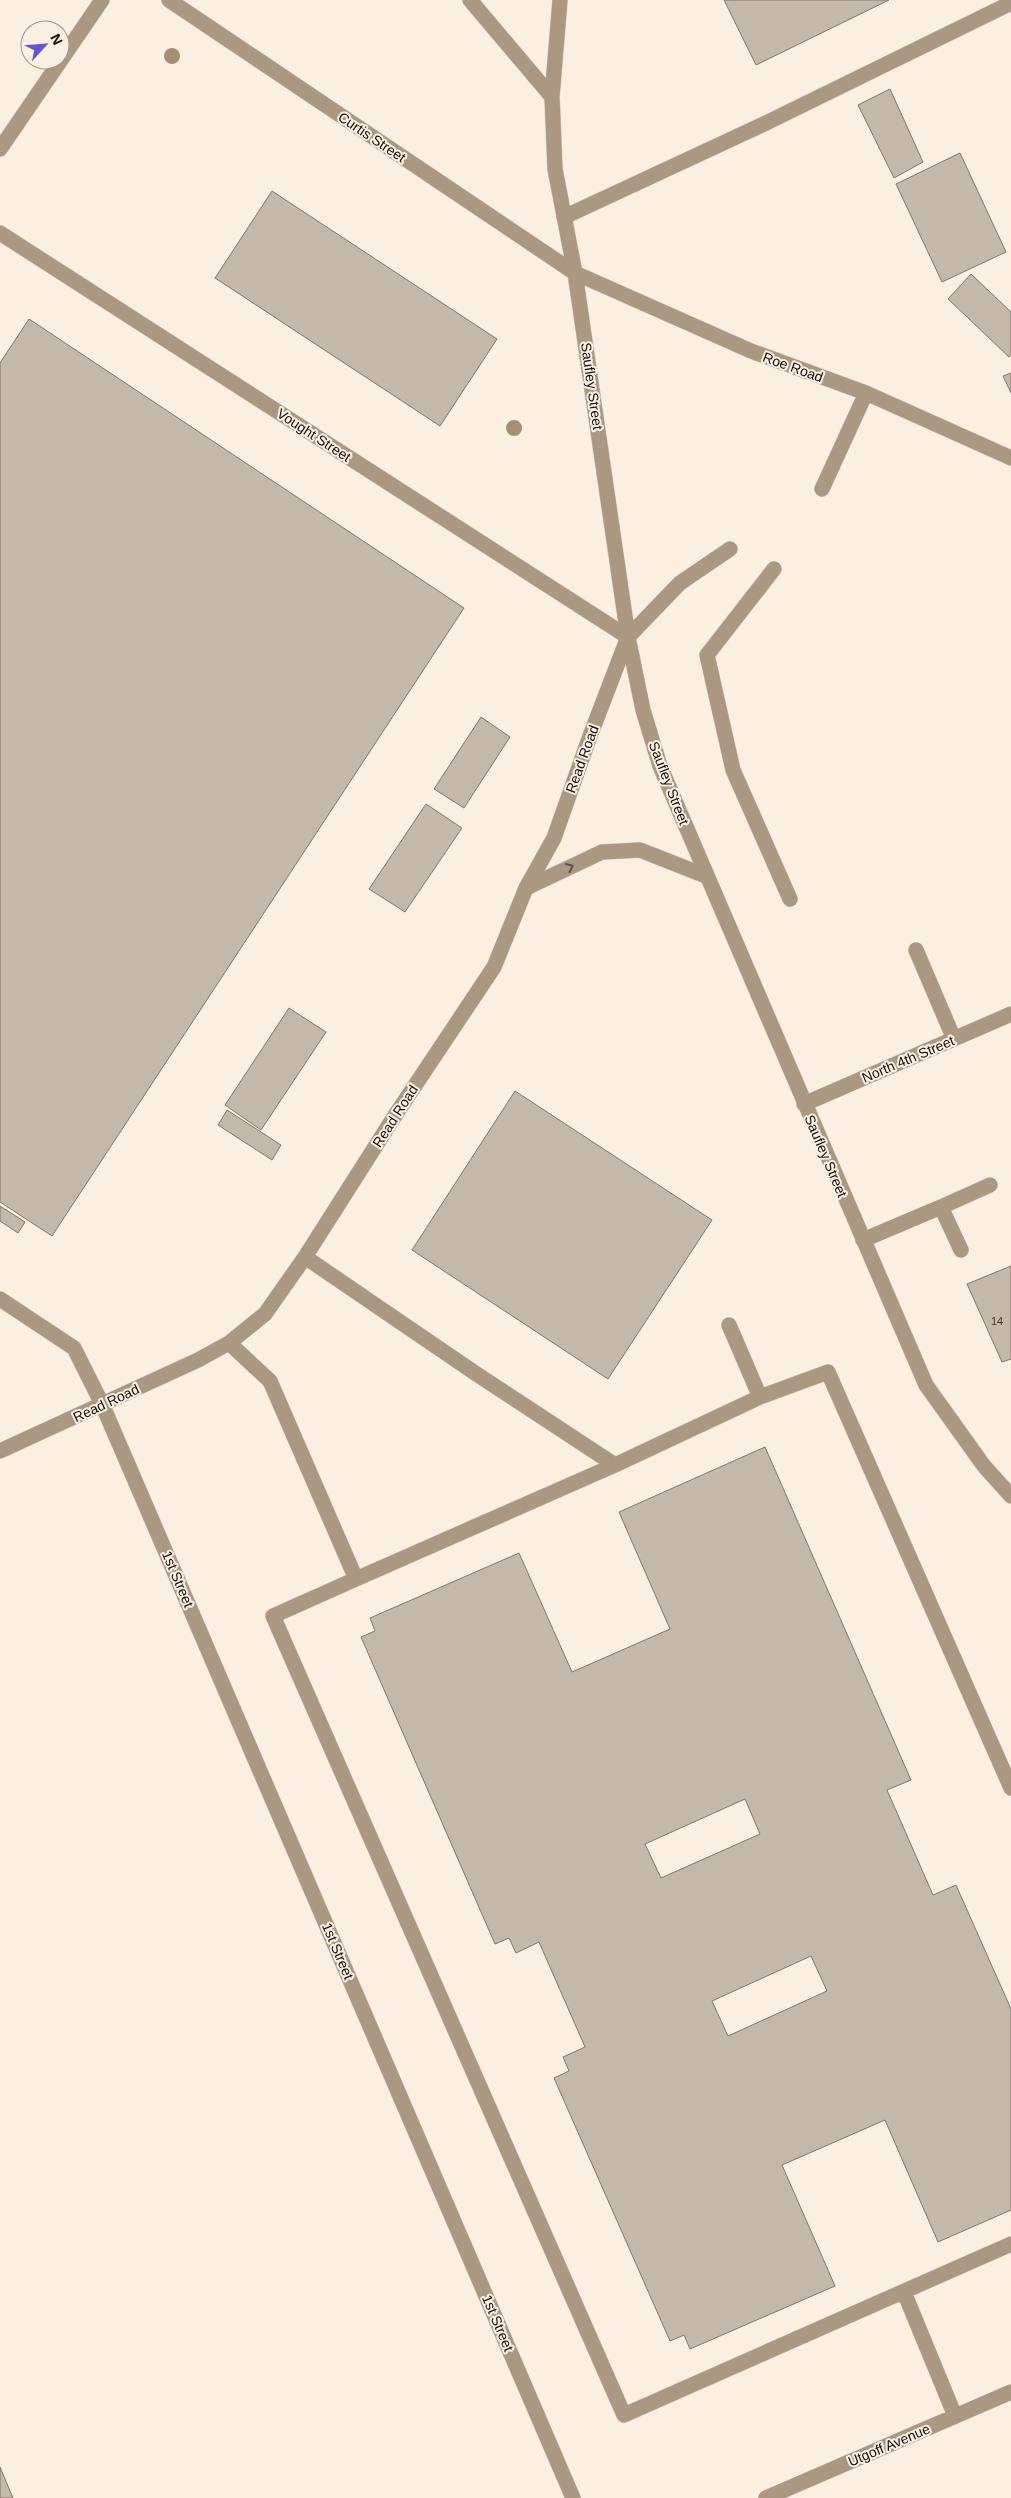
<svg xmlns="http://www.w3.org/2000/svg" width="1011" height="2498" viewBox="0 0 1011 2498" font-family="Helvetica,sans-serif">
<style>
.building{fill:#c3b8aa;stroke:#81776a;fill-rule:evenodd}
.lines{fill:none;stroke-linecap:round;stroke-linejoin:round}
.minor-casing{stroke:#d6cbbe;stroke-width:16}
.minor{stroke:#aa9882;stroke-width:15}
.tree{fill:#a48f72}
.oneway{stroke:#5e5246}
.labels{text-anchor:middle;stroke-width:4;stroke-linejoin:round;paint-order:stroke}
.number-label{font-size:11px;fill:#3e3831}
.street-label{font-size:14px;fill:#110d09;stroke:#fbefe1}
</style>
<rect width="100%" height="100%" fill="#fbefe1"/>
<path class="building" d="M724,0H889L756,65Z
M890,89L923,162L894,178L858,105Z
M960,153L1006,252L942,282L896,184Z
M272,191L497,339L440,426L215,278Z
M971,274L1011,312V354L1009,357L948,299Z
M29,319L464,608L52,1236L0,1202V363Z
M1011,373V393L1003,376Z
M481,717L510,737L464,808L434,789Z
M426,804L462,828L405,912L369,889Z
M289,1008L326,1032L261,1130L225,1105Z
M515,1091L712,1220L608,1379L412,1250Z
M227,1110L281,1145L272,1160L218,1125Z
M0,1206L25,1222L18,1233L0,1221Z
M1011,1266V1359L1002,1362L967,1284Z
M765,1447L911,1780L887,1790L933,1895L956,1885L1011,2009V2210L938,2242L885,2120L782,2165L835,2286L690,2349L684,2335L670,2341L554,2078L569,2071L563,2057L585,2047L539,1942L516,1953L509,1938L495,1944L361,1637L375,1631L370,1618L519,1553L572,1672L670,1629L619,1512ZM745,1799L760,1834L661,1878L645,1844ZM811,1956L827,1991L728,2036L712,2001Z
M0,2467L13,2498H0Z"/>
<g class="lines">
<g class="minor-casing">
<path id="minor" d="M169,0L575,273L751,351L866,393L1011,458
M470,0L552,97
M560,0L552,97L555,169L575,273L628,637L643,710L660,766L926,1385L984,1466L1011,1496
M0,149L102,0
M564,217L766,123L1011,3
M0,233L628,637
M822,489L866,393
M774,569L707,655L733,770L790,899
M526,888L602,852L640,850L706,876
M916,950L954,1039
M804,1104L1011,1014
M863,1240L941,1207
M961,1250L941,1207L990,1185
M305,1257L475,1373L615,1465
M0,1299L74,1348L102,1404L573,2498
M729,1325L760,1397
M229,1343L270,1381L356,1579L273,1616L624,2415L1011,2244
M0,1451L198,1360L229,1343L265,1314L305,1257L396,1114L494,967L526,888L554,838L590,736L628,637L680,583L730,549
M356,1579L615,1465L760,1397L828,1372L1011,1788
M904,2292L955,2416
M766,2498L1011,2392"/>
</g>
<use href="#minor" class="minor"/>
</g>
<g class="tree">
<circle cx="172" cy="56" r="8"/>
<circle cx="514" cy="428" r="8"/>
</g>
<defs><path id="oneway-chevron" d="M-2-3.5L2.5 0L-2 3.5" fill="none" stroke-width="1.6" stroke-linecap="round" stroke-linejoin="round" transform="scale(1.25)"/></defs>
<use class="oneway" href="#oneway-chevron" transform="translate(570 867) rotate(-25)"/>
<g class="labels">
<g class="number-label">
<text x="997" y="1325">14</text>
</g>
<g class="street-label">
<text transform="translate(372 137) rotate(34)" y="5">Curtis Street</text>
<text transform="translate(793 367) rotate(20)" y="5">Roe Road</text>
<text transform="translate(592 386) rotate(82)" y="5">Saufley Street</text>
<text transform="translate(314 435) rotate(33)" y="5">Vought Street</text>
<text transform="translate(582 759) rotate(-70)" y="5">Read Road</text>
<text transform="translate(669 783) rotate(69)" y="5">Saufley Street</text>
<text transform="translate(908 1059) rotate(-23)" y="5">North 4th Street</text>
<text transform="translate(395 1116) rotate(-57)" y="5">Read Road</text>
<text transform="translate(826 1156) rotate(67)" y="5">Saufley Street</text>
<text transform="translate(106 1403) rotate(-25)" y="5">Read Road</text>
<text transform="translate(178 1579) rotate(67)" y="5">1st Street</text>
<text transform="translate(338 1951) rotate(67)" y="5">1st Street</text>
<text transform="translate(498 2323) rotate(67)" y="5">1st Street</text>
<text transform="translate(889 2445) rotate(-23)" y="5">Utgoff Avenue</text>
</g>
</g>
<g transform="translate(45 45) rotate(64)"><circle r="24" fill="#fbefe1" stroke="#9d958b"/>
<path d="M0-4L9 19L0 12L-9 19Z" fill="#6358d1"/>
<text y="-8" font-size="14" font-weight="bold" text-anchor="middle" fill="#110d09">N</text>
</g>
</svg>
